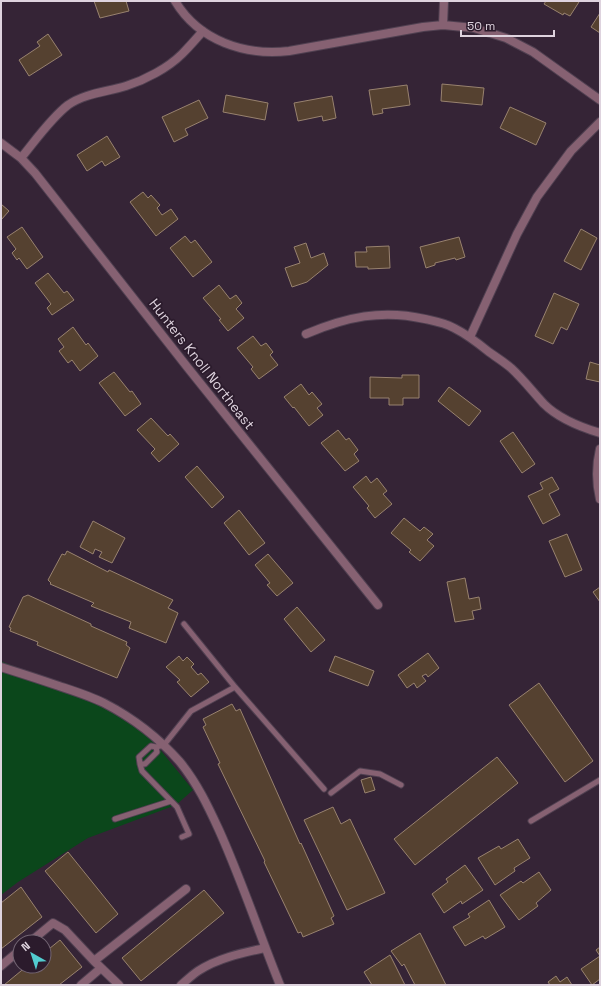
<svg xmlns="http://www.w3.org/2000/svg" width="601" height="986" viewBox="0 0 601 986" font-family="'Space Grotesk',sans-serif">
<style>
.green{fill:#0b471b}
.building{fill:#554130;stroke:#98826f}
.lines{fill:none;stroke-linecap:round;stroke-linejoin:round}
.service-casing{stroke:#504051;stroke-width:7}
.minor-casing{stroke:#504051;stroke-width:10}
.tertiary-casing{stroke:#504051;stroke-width:10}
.service{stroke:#866172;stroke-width:5}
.minor{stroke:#866172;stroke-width:8}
.tertiary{stroke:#866172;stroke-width:8}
.labels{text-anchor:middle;stroke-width:3.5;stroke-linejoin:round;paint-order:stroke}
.street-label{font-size:14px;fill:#ded3de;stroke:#2b1b2c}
</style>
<rect width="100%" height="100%" fill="#352436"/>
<path class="green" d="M1,661L132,715L193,790L176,805L88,838L18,882L1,895Z"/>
<path class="building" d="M94,1H126L129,11L100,18Z
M546,1H577L579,2L570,16L564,13L563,15L544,4Z
M600,13V33L591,27Z
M48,34L62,55L29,76L19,60L40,46L37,42Z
M442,84L484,88L482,105L441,101Z
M407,85L410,105L382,109L383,113L373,115L369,90Z
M226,95L268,103L265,120L223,112Z
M332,96L336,118L323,121L322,116L298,121L294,103Z
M199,100L208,118L185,129L188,135L174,142L162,117Z
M510,107L546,123L536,145L500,128Z
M107,136L120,157L105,166L102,161L87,171L77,155Z
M143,192L148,198L151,195L160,205L157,208L162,215L171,209L178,219L156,236L130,202Z
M1,204L9,211L1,220Z
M22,227L43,257L27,269L19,258L17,260L12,253L16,249L7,237Z
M581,229L597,238L581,270L564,261Z
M185,236L191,243L195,240L212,262L193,277L170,248Z
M459,237L465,257L456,260L455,258L435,263V265L426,268L420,247Z
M306,243L311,258L324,253L328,265L307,282L292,287L285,268L300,263L294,247Z
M389,246L390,268L368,269V267H356L355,252H367L366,247Z
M48,273L64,293L67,291L74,300L52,315L47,308L51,304L35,283Z
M219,285L230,299L236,295L242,303L236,309L244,318L228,331L219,320L221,319L203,298Z
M554,293L579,304L567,330L561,327L553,344L535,336Z
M73,327L86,345L88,343L98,356L80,371L72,360L68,363L59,351L64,347L58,339Z
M253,336L261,346L266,343L273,352L270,355L278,365L259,379L251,369L253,367L237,348Z
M590,362L600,365V382L586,379Z
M114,372L130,392L132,391L141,404L125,416L99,383Z
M402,375H419V398H403V405H389V398H370V377L402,378Z
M301,384L309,395L312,392L322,404L317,408L323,415L309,426L294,407L293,408L284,397Z
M449,387L481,411L469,426L438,401Z
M151,418L168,436L170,434L179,444L159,462L151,453L155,449L137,430Z
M338,430L346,440L349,438L358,450L354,454L359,461L345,471L321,443Z
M513,432L535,464L522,473L500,441Z
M197,466L224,497L212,508L185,477Z
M366,476L371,483L377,478L387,491L383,494L392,504L375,518L367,508L369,506L353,487Z
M552,477L559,489L549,494L560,515L543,524L528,496L543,489L540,483Z
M239,510L265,543L249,555L224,523Z
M404,518L420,531L424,527L433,534L427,540L434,546L420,561L409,552L411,550L391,533Z
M93,521L125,538L112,563L99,557L102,552L95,549L93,554L80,547Z
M567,534L582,570L565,577L549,541Z
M67,551L108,572L109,570L173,600L168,608L178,613L166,643L129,628L131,622L91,606L94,603L50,584L51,583L48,580L62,554L65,555Z
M268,554L293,583L277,596L267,585L270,583L255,565Z
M465,578L469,599L479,597L481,609L472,611L474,619L455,622L447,582Z
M600,587V602L593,592Z
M28,595L91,624V626L127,642L126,645L130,648L117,678L37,645L38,642L10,631L11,628L9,627L23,597Z
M297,607L325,640L311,652L284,619Z
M428,653L439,668L428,677L426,674L422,676L426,681L417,688L414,683L407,688L398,675Z
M179,656L183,661L187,657L194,664L191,667L198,675L201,673L209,682L191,697L177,682L180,680L166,667Z
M335,656L374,671L368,686L329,671Z
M539,683L593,761L565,782L509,705Z
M232,704L236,711L240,709L300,844L301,843L334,916L331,918L334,924L303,937L301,932L298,933L264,862L265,861L218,764L220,763L203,727L206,725L203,719Z
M497,757L518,783L415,865L394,839Z
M371,777L375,790L365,793L361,780Z
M333,807L341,824L350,819L385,893L347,910L304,820Z
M518,839L530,858L514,868L515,871L495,885L478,858L499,846L501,849Z
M68,852L118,914L96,933L45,871Z
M465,865L483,890L462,904L461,901L444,913L432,894L448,882L446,879Z
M539,872L551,890L536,903L538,906L519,920L500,895L521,881L523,883Z
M21,887L42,917L1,949V903Z
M204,890L224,913L141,981L122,958Z
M489,900L505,927L485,939L483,936L465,946L453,927L470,917L468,914Z
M420,933L446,985H415L404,964L402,966L391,951Z
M60,940L82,967L59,985H4L27,966H44V953Z
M600,947V956L596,950Z
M390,955L405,985H374L373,984L372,985L364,972Z
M600,956V979L592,985L581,969Z
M556,976L560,982L567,977L572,985H550L548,982Z"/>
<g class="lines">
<g class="service-casing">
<path id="service" d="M235,687L324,789
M151,746L156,747L157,752L145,764H140L139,757Z
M156,747L164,745L191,711L235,687L184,624
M140,764L142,771L177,807L189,834L182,837
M331,793L360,771L380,774L401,785
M115,819L171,801
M531,821L600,780"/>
</g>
<g class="minor-casing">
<path id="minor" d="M175,1C199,41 245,56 289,51L423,27L443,25L474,28L506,38L533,52L600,100
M443,25L444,1
M1,143L21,158L35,173L188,368L378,605
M21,158C35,141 51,118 68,105C85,93 107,92 126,86C145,80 168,68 182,54C189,47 196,39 203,31
M306,334C346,317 382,309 425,319C434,321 445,323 454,328C466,334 478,343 489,352C496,357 504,362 511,368C523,379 533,392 544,404C559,419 580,427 600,433
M470,337L517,234L537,197L571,151L600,122
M600,449C596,466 596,482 600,499
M30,942L53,923L65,930L94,961L119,985
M94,961L186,889
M1,966L20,950
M81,985L101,968
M181,985C187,980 192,975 198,971C218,958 242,953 265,948"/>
</g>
<g class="tertiary-casing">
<path id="tertiary" d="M1,667C20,673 39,679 59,686C74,691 90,696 104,703C133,718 158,737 180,762C197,783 208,806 219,830C242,881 259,933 280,985"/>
</g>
<use href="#service" class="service"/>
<use href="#minor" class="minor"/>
<use href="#tertiary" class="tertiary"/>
</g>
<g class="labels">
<g class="street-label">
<text transform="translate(202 364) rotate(52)" y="5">Hunters Knoll Northeast</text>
</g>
</g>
<rect width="601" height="986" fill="none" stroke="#ded3de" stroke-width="4"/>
<g transform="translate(32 954) rotate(321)"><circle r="19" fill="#2b1b2c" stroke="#736573"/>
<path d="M0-3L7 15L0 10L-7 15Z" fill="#52ccd0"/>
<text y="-6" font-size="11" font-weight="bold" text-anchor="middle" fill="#ded3de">N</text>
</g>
<path d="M461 30v6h93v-6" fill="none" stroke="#ded3de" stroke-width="2"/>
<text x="467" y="30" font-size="12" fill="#ded3de" stroke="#2b1b2c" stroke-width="3" paint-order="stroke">50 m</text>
</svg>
